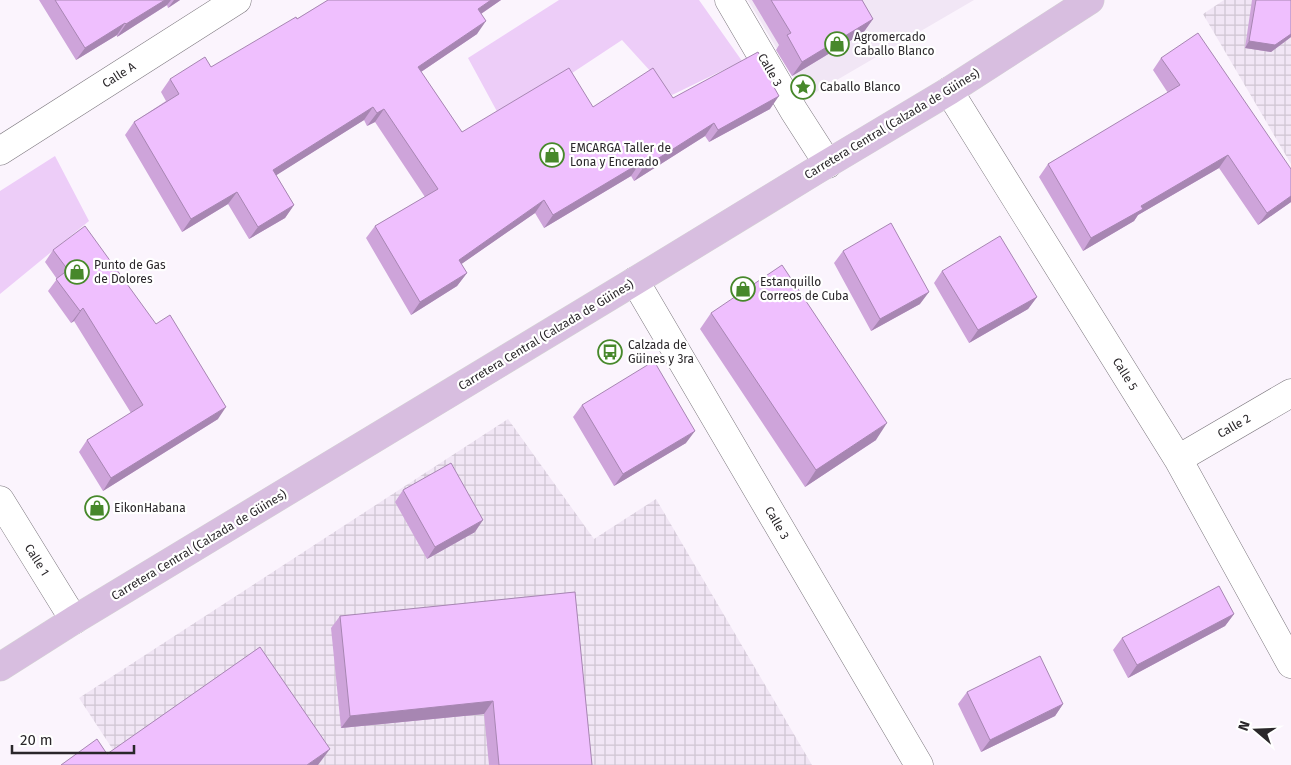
<svg xmlns="http://www.w3.org/2000/svg" width="1291" height="765" viewBox="0 0 1291 765" font-family="'Fira Sans',sans-serif">
<style>
.built{fill:#f1e6f5}
.industrial{fill:url(#industrial-grid)}
.green{fill:#edcdf8}
.lines{fill:none;stroke-linecap:round;stroke-linejoin:round}
.street-casing{stroke:#7c777e;stroke-width:29}
.primary-casing{stroke:#d4d4d4;stroke-width:29}
.street{stroke:#fff;stroke-width:28}
.primary{stroke:#d8bee0;stroke-width:28}
.wall{fill:#cea4da}
.shaded-wall{fill:#a786b2}
.building{fill:#efbffe;stroke:#a786b2}
.labels{text-anchor:middle;stroke-width:4.5;stroke-linejoin:round;paint-order:stroke}
.poi-label{font-size:12px;fill:#2a272a;stroke:#fff;text-anchor:start}
.street-label{font-size:12px;fill:#2a272a;stroke:#fff}
</style>
<defs>
<pattern id="industrial-grid" width="8" height="8" patternUnits="userSpaceOnUse" patternTransform="scale(1.25)"><rect width="8" height="8" fill="#f1e6f5"/><path d="M0 4h8M4 0v8" fill="none" stroke="#cfc5d2"/></pattern>
</defs>
<rect width="100%" height="100%" fill="#fbf4fd"/>
<path class="built" d="M748,0H974L806,98Z"/>
<path class="industrial" d="M1224,0H1291V164L1203,14Z
M508,419L594,539L656,499L812,765H123L79,698Z"/>
<path class="green" d="M559,0H699L742,61L672,95L622,40L560,81L500,117L468,58Z
M55,156L89,221L0,294V191Z"/>
<g class="lines">
<g class="street-casing">
<path id="street" d="M729,0L794,111L828,164
M949,91L1178,459L1291,664
M0,151L237,0
M635,281L919,765
M1178,459L1291,393
M0,500L74,620"/>
</g>
<g class="primary-casing">
<path id="primary" d="M0,667L74,620L635,281L815,171L949,91L1090,0"/>
</g>
<use href="#street" class="street"/>
<use href="#primary" class="primary"/>
</g>
<path class="wall" d="M39,0H180L168,8L167,5L117,37V35L76,60Z
M328,0H501L481,14L477,34L421,72L462,132L593,107L673,98L774,80L772,83L770,109L709,142L705,136L634,181L631,176L544,228L535,213L461,264L467,273L457,286L411,315L366,238L375,226L425,197L375,122L367,126L364,120L276,175L294,205L285,218L249,239L228,204L182,232L125,135L134,122L166,101L161,92L170,79L211,67L297,19Z
M752,0H862L873,19L863,33L792,76L776,50L779,45Z
M1252,0H1291V37L1271,52L1245,48Z
M1161,58L1291,169V202L1258,225L1219,168L1138,215L1134,221L1083,251L1039,177L1048,164L1168,93L1153,70Z
M53,250L218,419L103,491L79,452L87,440L131,413L74,321L71,323L48,291L57,279L45,262Z
M843,251L920,304L871,331L834,263Z
M942,271L1037,297L1028,309L969,343L934,283Z
M711,313L876,440L805,487L700,329Z
M582,405L686,443L614,486L573,417Z
M403,490L475,532L427,559L395,502Z
M575,592L592,765H489L484,714L341,728L331,628L340,616Z
M1234,614L1225,626L1128,678L1113,650L1122,638Z
M967,692L1063,704L1055,716L981,752L958,704Z"/>
<path class="shaded-wall" d="M165,0H171L167,5L117,37L126,24Z
M174,0H180L168,8Z
M491,0H501L469,22L478,9Z
M873,19L863,33L792,76L802,62Z
M486,21L477,34L409,80L418,67Z
M125,23L117,35L76,60L85,48Z
M1291,34V37L1271,52L1245,48L1249,41Z
M779,96L770,109L709,142L718,130Z
M373,107L364,120L264,183L273,170Z
M384,109L375,122L367,126L377,113Z
M714,123L705,136L634,181L643,168Z
M1228,155L1219,168L1138,215L1134,221L1083,251L1091,238L1141,206Z
M640,163L631,176L544,228L553,215Z
M237,192L228,204L182,232L191,219Z
M1291,196V202L1258,225L1267,213Z
M544,200L535,213L450,272L459,260Z
M294,205L285,218L249,239L258,227Z
M467,273L457,286L411,315L420,302Z
M929,292L920,304L871,331L880,319Z
M1037,297L1028,309L969,343L978,330Z
M83,308L74,321L71,323L80,311Z
M226,407L218,419L103,491L111,478Z
M887,423L876,440L805,487L816,470Z
M695,431L686,443L614,486L623,474Z
M483,520L475,532L427,559L435,547Z
M1234,614L1225,626L1128,678L1137,665Z
M493,701L484,714L341,728L350,716Z
M1063,704L1055,716L981,752L990,740Z
M330,749L318,765H307Z"/>
<path class="building" d="M55,0H165L126,24L125,23L85,48Z
M328,0H491L478,9L486,21L418,67L462,132L569,68L593,107L653,68L673,98L758,52L774,80L771,82L779,96L718,130L714,123L643,168L640,163L553,215L544,200L459,260L467,273L420,302L375,226L438,189L384,109L377,113L373,107L273,170L294,205L258,227L237,192L191,219L134,122L179,94L170,79L205,57L211,67L296,17L297,19Z
M771,0H862L873,19L802,62L787,35L791,33Z
M1256,0H1291V34L1275,45L1249,41Z
M1198,33L1291,169V196L1267,213L1228,155L1141,206L1143,209L1091,238L1048,164L1180,85L1161,58Z
M891,223L929,292L880,319L843,251Z
M85,226L156,324L170,315L226,407L111,478L87,440L143,405L83,308L80,311L56,279L68,270L53,250Z
M1000,236L1037,297L978,330L942,271Z
M782,265L887,423L816,470L711,313Z
M654,361L695,431L623,474L582,405Z
M451,463L483,520L435,547L403,490Z
M1219,586L1234,614L1137,665L1122,638Z
M575,592L592,765H499L493,701L350,716L340,616Z
M260,647L330,749L307,765H61L97,739L107,754Z
M1040,656L1063,704L990,740L967,692Z"/>
<defs>
<g id="shop-ring" transform="scale(1.25)"><circle r="9.5" fill="#fff" stroke="#47882b" stroke-width="1.5"/><path d="M-5-2.5h2.3a2.7 3.5 0 0 1 5.4 0H5L5.5 6h-11ZM-1.5-2.5h3a1.5 2.3 0 0 0-3 0Z" fill="#47882b"/></g>
<g id="sight-ring" transform="scale(1.25)"><circle r="9.5" fill="#fff" stroke="#47882b" stroke-width="1.5"/><path d="M0-6L1.8-2.2L6-1.7L2.9 1.2L3.7 5.4L0 3.3L-3.7 5.4L-2.9 1.2L-6-1.7L-1.8-2.2Z" fill="#47882b"/></g>
<g id="bus-ring" transform="scale(1.25)"><circle r="9.5" fill="#fff" stroke="#47882b" stroke-width="1.5"/><path d="M-5-6H5V4H4V6H2V4H-2V6H-4V4H-5ZM-3.5-4V0h7V-4ZM-3.5 1.2v1.5H-2V1.2ZM2 1.2v1.5H3.5V1.2Z" fill="#47882b"/></g>
</defs>
<g fill-rule="evenodd">
<use href="#shop-ring" x="837" y="44"/>
<use href="#sight-ring" x="803" y="87"/>
<use href="#shop-ring" x="552" y="155"/>
<use href="#shop-ring" x="77" y="272"/>
<use href="#shop-ring" x="743" y="289"/>
<use href="#bus-ring" x="610" y="352"/>
<use href="#shop-ring" x="97" y="508"/>
</g>
<g class="labels">
<g class="poi-label">
<text x="854" y="41">Agromercado<tspan x="854" dy="14">Caballo Blanco</tspan></text>
<text x="820" y="91">Caballo Blanco</text>
<text x="570" y="152">EMCARGA Taller de<tspan x="570" dy="14">Lona y Encerado</tspan></text>
<text x="94" y="269">Punto de Gas<tspan x="94" dy="14">de Dolores</tspan></text>
<text x="760" y="286">Estanquillo<tspan x="760" dy="14">Correos de Cuba</tspan></text>
<text x="628" y="349">Calzada de<tspan x="628" dy="14">Güines y 3ra</tspan></text>
<text x="114" y="512">EikonHabana</text>
</g>
<g class="street-label">
<text transform="translate(770 70) rotate(60)" y="4">Calle 3</text>
<text transform="translate(119 75) rotate(-32)" y="4">Calle A</text>
<text transform="translate(892 124) rotate(-31)" y="4">Carretera Central (Calzada de Güines)</text>
<text transform="translate(546 335) rotate(-31)" y="4">Carretera Central (Calzada de Güines)</text>
<text transform="translate(1125 374) rotate(58)" y="4">Calle 5</text>
<text transform="translate(1234 426) rotate(-30)" y="4">Calle 2</text>
<text transform="translate(777 523) rotate(60)" y="4">Calle 3</text>
<text transform="translate(199 545) rotate(-31)" y="4">Carretera Central (Calzada de Güines)</text>
<text transform="translate(37 560) rotate(58)" y="4">Calle 1</text>
</g>
</g>
<g transform="translate(1256 730) rotate(289)" stroke="#ffffff" stroke-width="4" paint-order="stroke">
<path d="M0-4L9 19L0 12L-9 19Z" fill="#2a272a"/>
<text y="-8" font-size="14" font-weight="bold" text-anchor="middle" fill="#2a272a">N</text>
</g>
<path d="M12 745v8h122v-8" fill="none" stroke="#2a272a" stroke-width="2.5"/>
<text x="20" y="745" font-size="15" fill="#2a272a" stroke="#ffffff" stroke-width="4" paint-order="stroke">20 m</text>
</svg>
